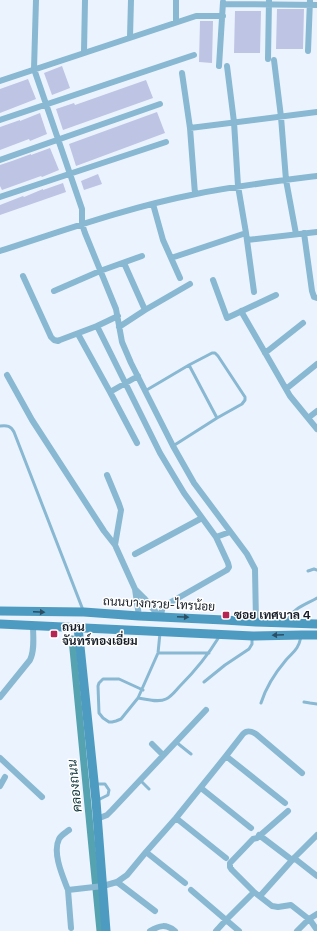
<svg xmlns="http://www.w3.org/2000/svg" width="317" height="931" viewBox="0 0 317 931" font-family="'Space Grotesk',Sarabun,sans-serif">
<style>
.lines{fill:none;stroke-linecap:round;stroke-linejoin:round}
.canal{stroke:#55a3b0;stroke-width:7}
.building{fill:#bec4e4}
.lane{stroke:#89b8d2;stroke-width:3}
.street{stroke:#89b8d2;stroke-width:6}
.secondary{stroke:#4e9bc1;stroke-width:9}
.oneway{fill:#2b4f64}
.poi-dot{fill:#b52654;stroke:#fff;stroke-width:1.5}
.labels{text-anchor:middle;stroke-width:3;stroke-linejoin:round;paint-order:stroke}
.street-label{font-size:12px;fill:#141c26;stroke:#fff}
.poi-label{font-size:12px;font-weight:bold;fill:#141c26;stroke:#fff;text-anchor:start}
.water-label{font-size:13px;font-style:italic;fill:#13393f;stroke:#fff}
</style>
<rect width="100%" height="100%" fill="#ebf3ff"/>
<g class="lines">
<path class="canal" d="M72,639L100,931"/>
</g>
<path class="building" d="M277,9H304L303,49H276Z
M235,11H261L260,53H234Z
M200,21H213L212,63L199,62Z
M62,66L70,88L52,95L44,73Z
M28,79L36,99L0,113V89Z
M146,80L153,98L63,130L56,109L74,103L75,105Z
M157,112L165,133L76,166L69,144Z
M40,113L47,134L30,141L29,139L0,150V127L20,120V121Z
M50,148L59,170L42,177L41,176L2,190L0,186V165L12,161L31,154V155Z
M98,174L102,184L84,190L81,181Z
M63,183L66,192L0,215V205L23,196L24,197L43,189V190Z"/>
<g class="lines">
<path class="lane" d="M189,365L217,418
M145,391L189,365L212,353H215L218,356L245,397V400L242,404L217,418L173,446
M0,426C7,425 11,426 14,432L83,610
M308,571L314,569L317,570
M287,621C293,608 305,605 317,598
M158,653H209
M204,682L225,665L249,649L252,644V638
M143,690L119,679H103L99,683L98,686L99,713L103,718L109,722H112L116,721L121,719L138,698L158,653L160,633
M138,698C147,699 158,703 166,699C172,696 176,690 180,686C195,671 208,655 219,637
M304,702L310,703L317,704
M261,703C266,687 275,673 286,660C294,651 298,650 301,637
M176,742L191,754
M140,780L149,789
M96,784H105L109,790L108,795L98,800"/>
<path class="street" d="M36,0L34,69L82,209V224L85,233L116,309L122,342L131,363L173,446L194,483L247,554L255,569L256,622
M223,4L317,5
M176,22V0
M130,37L131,0
M308,51L310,0
M84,52L85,0
M268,59L269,0
M274,60L281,117L286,180L296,234
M219,66L223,2
M227,66L234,122L238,186L246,233L254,292
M182,73L190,128L195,194
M0,81L196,16H223
M0,120L194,55
M190,128L317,112
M0,160L160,104
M0,197L166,142
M153,204L163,240L180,278
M304,233L312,291L314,297L317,298
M247,240L317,232
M0,251C65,230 129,207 196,194C236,186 277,181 317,176
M171,258L246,233
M124,263L145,310
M23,276L51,337L54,340L58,341L60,340L97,326L118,316
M213,280L227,318L276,295
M54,291L100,271L142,256
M241,311L290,396L317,429
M97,326L160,453L184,493L216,537L228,563L229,567L227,570L164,606L162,610L161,616
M119,327L145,310L190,284
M78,334L110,392L137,443
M265,353L303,323
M7,375L32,420L104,531L115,545L135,589L139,616
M286,389L317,364
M110,392L138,376
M308,418L317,411
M107,475L119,504L121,510L115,545
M216,537L230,532
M135,554L202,518
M135,589L144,598L159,616
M0,697L30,660C35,650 33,636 33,625
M152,744L163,755
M226,756L285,803
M0,758L42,797
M0,786L5,777
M201,788L251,828
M288,811L257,838L253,839L230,863V867L232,870L254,892L272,906L278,907L291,905L310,920L317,930
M176,818L226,858
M97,819L107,815L112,810L206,710
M259,835L292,860
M146,852L185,883
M294,858L317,876
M117,882L155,911
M68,890C63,877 52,853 59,839C61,835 65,833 69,830
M191,890L239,931
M260,896L294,858L317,835
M71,928L68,890L103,886L117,882L127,875L146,852L176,818L226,756L243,734C247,730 251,731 256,734L302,773
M150,931C160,925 166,924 175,931
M216,931L226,920L254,892
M297,931L309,919L317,914"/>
<path class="secondary" d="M0,611L84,612L139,616L224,620L256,622L317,624
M0,624L253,636L302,635H317
M78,627L96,801L106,931"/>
</g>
<defs><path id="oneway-solid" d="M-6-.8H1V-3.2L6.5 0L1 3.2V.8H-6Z"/></defs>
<g class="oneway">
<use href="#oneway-solid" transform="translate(39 612) rotate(2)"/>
<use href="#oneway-solid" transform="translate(183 617) rotate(3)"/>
<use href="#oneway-solid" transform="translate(278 635) rotate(178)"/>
</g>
<g class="poi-dot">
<rect x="222" y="611" width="8" height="8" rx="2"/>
<rect x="50" y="630" width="8" height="8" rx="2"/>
</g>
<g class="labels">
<g class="street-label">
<text transform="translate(159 604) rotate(3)" y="4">ถนนบางกรวย-ไทรน้อย</text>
</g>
<g class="poi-label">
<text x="234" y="619">ซอย เทศบาล 4</text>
<text x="62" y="631">ถนน<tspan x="62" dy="14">จันทร์ทองเอี่ยม</tspan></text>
</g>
<g class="water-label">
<text transform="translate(74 786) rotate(-96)" y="5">คลองถนน</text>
</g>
</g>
</svg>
